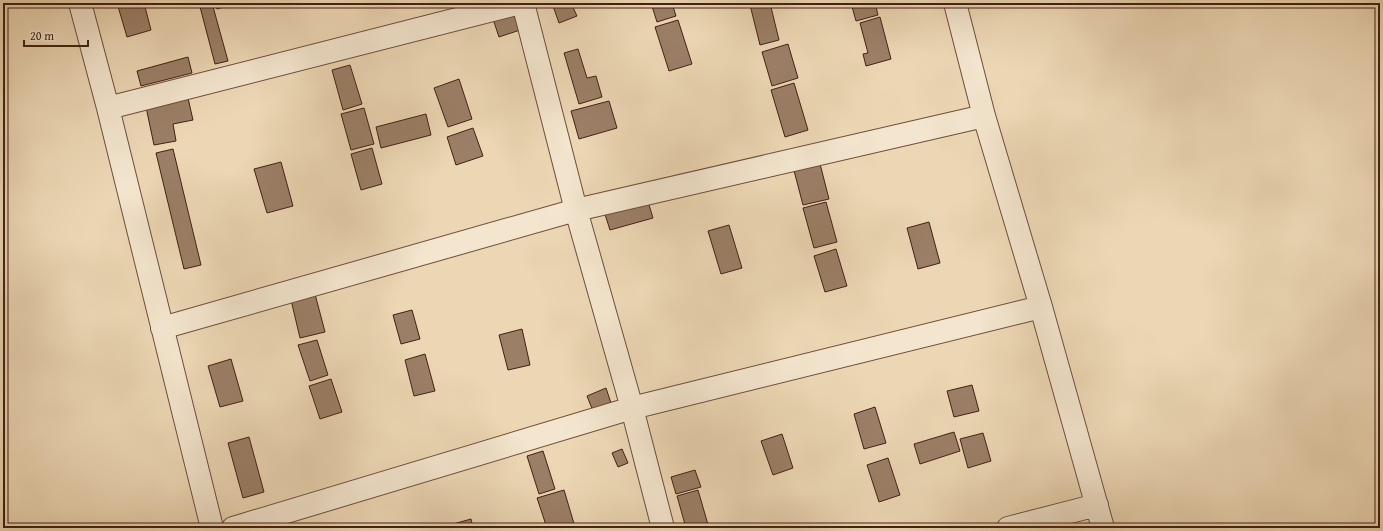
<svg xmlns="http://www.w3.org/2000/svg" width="1383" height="531" viewBox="0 0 1383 531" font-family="'Gentium Book Plus',serif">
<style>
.building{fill:#9b7f67;stroke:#432013}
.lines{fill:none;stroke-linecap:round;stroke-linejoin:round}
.minor-casing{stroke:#6d4e3b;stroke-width:24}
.minor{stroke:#f3e5ce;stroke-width:22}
</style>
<rect width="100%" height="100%" fill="#ecd7b4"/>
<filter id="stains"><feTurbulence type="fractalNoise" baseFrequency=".005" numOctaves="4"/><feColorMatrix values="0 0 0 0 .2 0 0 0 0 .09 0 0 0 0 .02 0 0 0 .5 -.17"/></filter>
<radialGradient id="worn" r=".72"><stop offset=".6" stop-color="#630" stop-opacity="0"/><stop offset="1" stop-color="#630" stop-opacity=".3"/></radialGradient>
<path class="building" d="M117,3H144L151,30L127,37Z
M199,3H212L228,61L215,64Z
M215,3H237L217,9Z
M552,3H571L577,16L559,23Z
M651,3H672L676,16L657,22Z
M759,3H770L779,40L760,45L750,5Z
M851,3H875L878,15L856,21Z
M514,12L520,30L499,37L493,19Z
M880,17L891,59L866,66L863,54L868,53L860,23Z
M678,20L692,64L669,71L655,27Z
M788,44L798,78L772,86L762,52Z
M578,49L587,78L596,76L602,97L579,104L564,53Z
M188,57L192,73L141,86L137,71Z
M350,65L362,104L343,110L332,70Z
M459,79L472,119L448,127L434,88Z
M794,83L808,130L785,137L771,90Z
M188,98L193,120L173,124L176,141L154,145L146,107Z
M609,101L617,128L579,139L571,111Z
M364,108L374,144L351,150L341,114Z
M426,114L431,135L381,148L376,127Z
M473,128L483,156L456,165L447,137Z
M372,148L382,184L361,190L351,154Z
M173,149L201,265L184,269L156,153Z
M818,156L829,199L803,205L792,163Z
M281,162L293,206L267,213L254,169Z
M646,195L653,218L610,230L603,208Z
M826,202L837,242L814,248L803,208Z
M929,222L940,263L918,269L907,228Z
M729,225L742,268L721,274L708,231Z
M836,249L847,286L825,292L814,256Z
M315,294L325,332L300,338L291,300Z
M412,310L420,339L401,344L393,315Z
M522,329L530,365L508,370L499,335Z
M317,340L328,375L310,381L298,345Z
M425,354L435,391L414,396L405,360Z
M231,359L243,401L220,407L208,366Z
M331,379L342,412L320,419L309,386Z
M972,385L979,411L954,417L947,391Z
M606,388L611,403L593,411L587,396Z
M875,407L886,443L864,449L854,414Z
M954,432L960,451L920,464L914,444Z
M983,433L991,461L968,468L960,439Z
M782,434L793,468L773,475L761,441Z
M249,437L264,492L243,498L228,443Z
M622,449L628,463L618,467L612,453Z
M543,451L555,489L539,494L527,456Z
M888,458L900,495L879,502L867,465Z
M695,470L701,487L676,494L671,477Z
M564,490L575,527L572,528H547L537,498Z
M698,490L709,528H686L677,496Z
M471,519L473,528H447L446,526Z"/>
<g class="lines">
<g class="minor-casing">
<path id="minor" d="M80,3L108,108L212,528
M523,3L576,210L632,408L663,528
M955,3L984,116L1041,307L1103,528
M108,108L520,3
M162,328L576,210L984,116
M233,528L632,408L1041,307
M1008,528L1097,505"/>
</g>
<use href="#minor" class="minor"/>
</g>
<rect width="1383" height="531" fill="none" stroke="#ecd7b4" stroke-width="16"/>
<rect x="4" y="4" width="1375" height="523" fill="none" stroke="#432013" stroke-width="2"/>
<rect x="8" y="8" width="1367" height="515" fill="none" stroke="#432013"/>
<path d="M24 40v6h64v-6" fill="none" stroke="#432013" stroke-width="2"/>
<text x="30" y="40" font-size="12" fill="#432013" stroke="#f3e5ce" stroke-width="3" paint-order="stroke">20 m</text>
<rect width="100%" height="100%" filter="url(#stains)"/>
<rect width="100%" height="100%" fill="url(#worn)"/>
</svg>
